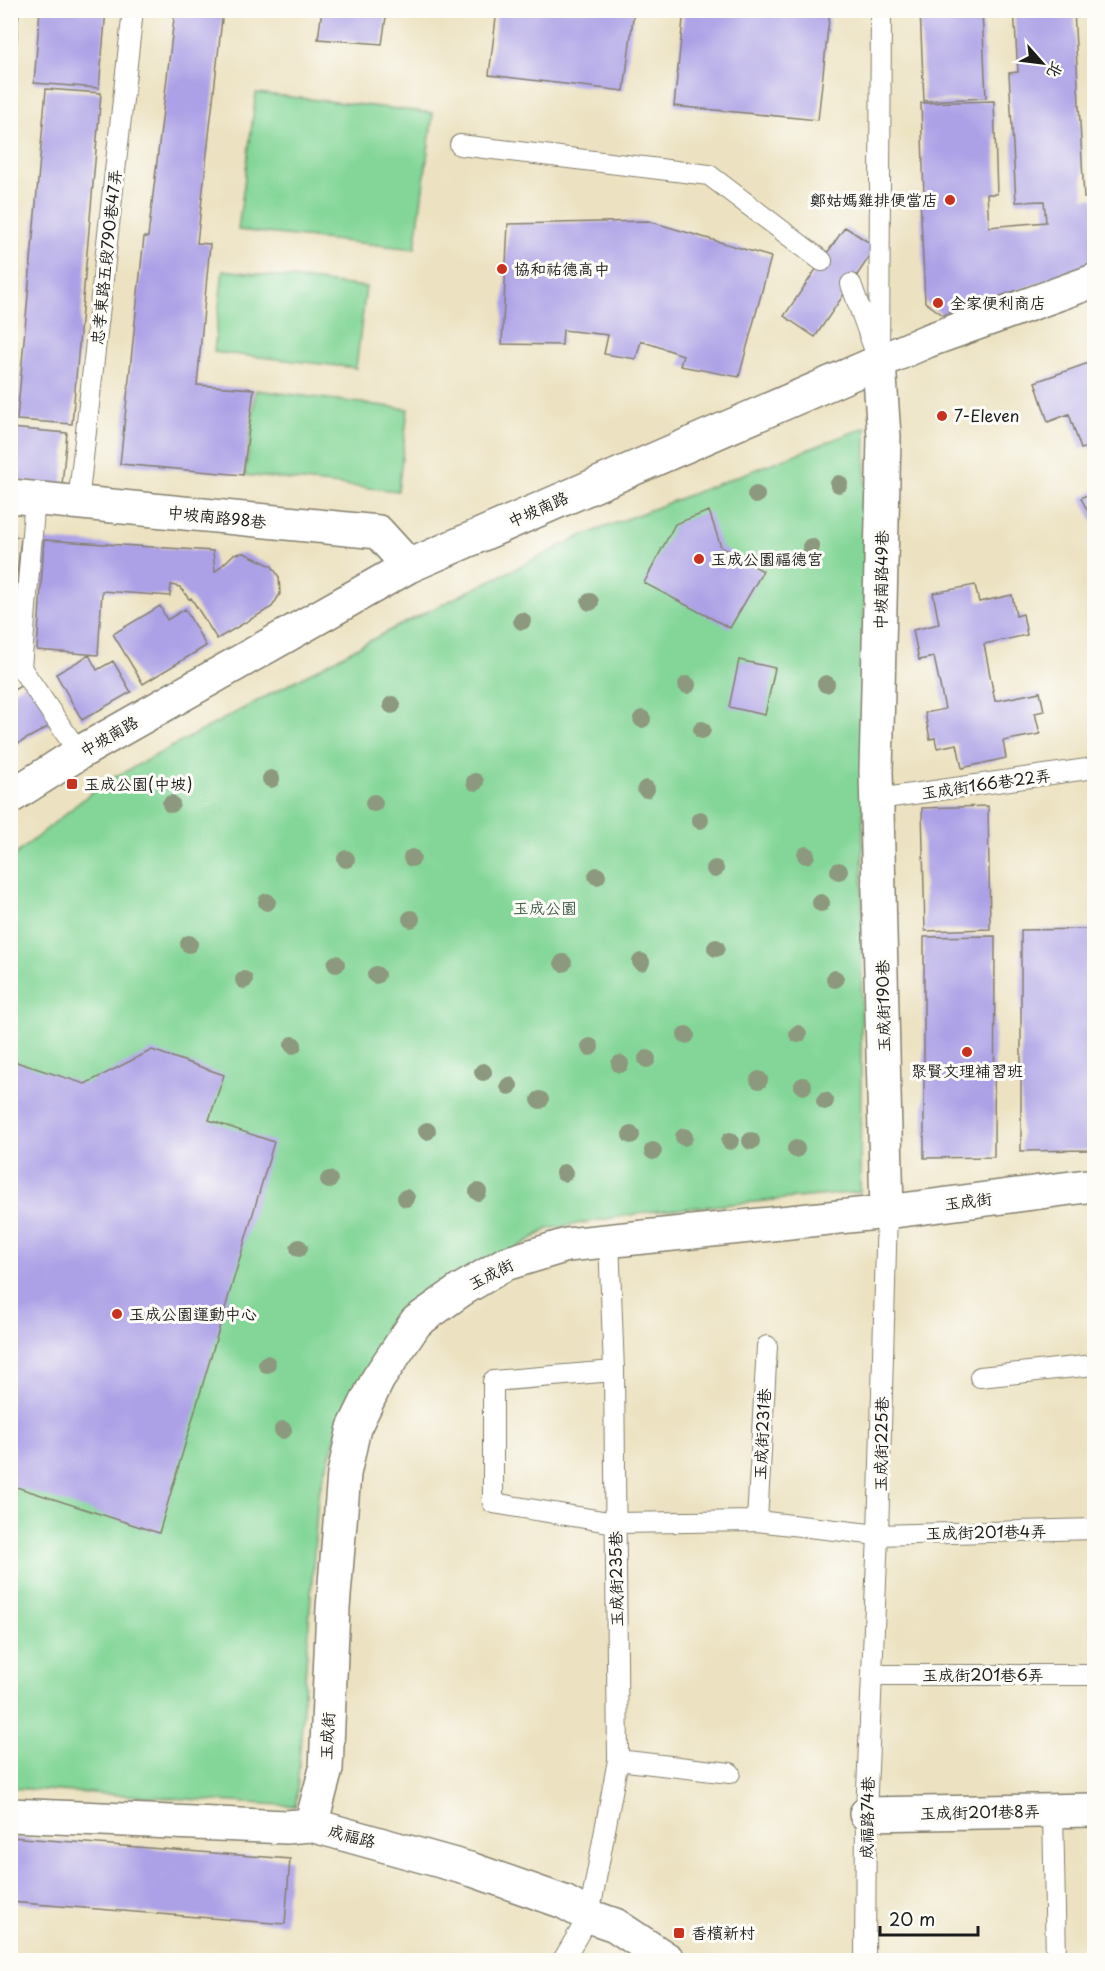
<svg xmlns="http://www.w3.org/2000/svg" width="1105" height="1971" viewBox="0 0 1105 1971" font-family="'Playpen Sans','LXGW WenKai TC',sans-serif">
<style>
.green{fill:#83d697;stroke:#50795a;stroke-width:1.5}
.building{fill:#aca0e6}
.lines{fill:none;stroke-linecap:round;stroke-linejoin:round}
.service-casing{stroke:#847f6e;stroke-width:22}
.minor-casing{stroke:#847f6e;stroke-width:36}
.service{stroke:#fff;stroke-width:20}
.minor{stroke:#fff;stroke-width:33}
.tree{fill:#8d997e}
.poi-dot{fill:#c8321e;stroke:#fdfcf7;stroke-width:2}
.labels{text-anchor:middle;stroke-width:6;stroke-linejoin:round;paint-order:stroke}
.poi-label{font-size:16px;fill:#1c1c1c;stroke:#fdfcf7;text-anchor:start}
.street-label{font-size:16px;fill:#1c1c1c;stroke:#fdfcf7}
.park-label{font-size:16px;fill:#405d47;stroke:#fdfcf7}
</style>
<rect width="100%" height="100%" fill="#fdfcf7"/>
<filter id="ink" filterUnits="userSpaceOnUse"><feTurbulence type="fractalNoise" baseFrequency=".0167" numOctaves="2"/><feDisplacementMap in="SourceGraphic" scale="12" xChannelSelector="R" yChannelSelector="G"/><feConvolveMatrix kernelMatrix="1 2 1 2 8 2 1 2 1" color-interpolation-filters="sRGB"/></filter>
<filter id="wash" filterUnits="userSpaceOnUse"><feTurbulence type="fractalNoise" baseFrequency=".008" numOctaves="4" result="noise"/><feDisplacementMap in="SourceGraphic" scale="24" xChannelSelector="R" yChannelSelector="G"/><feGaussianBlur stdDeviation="1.35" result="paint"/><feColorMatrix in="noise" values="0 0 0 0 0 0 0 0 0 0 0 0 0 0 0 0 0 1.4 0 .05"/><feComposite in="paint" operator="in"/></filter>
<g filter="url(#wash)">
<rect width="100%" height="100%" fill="#ece2c1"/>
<path class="green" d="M256,93L433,113L415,249L238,230Z
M223,270L366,287L356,368L214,352Z
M256,390L408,409L398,491L245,475Z
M866,427L860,1192L647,1212L548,1229L404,1316L340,1422L318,1496L296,1806L11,1788L10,859L102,784L394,628L582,536Z"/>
<g id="blocks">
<path class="building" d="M10,10H19L12,100H10Z
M40,10H106L99,88L34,83Z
M175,10H223L197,243L210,244L197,385L254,389L243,475L120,464L144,237H148Z
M322,10H387L382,44L318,39Z
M497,10H634L624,91L489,75Z
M684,10H830L818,120L674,106Z
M920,10H982L986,98L924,101Z
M1014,10H1074L1084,198H1094V256L1088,267L943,315L925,302L920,196H924L921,103L994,101L997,194H987L989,227L1046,222L1044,201L1016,202L1009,73L1018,72Z
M46,89L101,93L72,424L17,420Z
M10,114L16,115L12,161H10Z
M648,221L771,257L739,377L680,366L683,355L641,341L636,359L604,354L608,335L563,330L562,345L502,344L508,224Z
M845,227L876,247L815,337L784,316Z
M1094,361V458L1090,446L1081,449L1069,414L1048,422L1035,382Z
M10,428L67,433L62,485L10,481Z
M1094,491V524L1081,498Z
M709,511L721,547L763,571L730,628L644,583L675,524Z
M10,536L21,537L12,618H10Z
M44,540L213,551L215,572L234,554L244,553L272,566L279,577L280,594L272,607L217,639L191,598L189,599L180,587L171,585L170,596L102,591L98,655L37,650Z
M975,585L979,602L1012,595L1016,616L1023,614L1027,635L984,644L995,701L1040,692L1044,711L1035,713L1040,734L1003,741L1006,758L962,768L957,744L937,748L935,738L930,739L925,713L945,709L934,657L919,660L913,630L939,624L933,593Z
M160,606L167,620L185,609L206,646L143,684L113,634Z
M89,655L97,670L113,661L131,692L82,720L56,674Z
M739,660L775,668L765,715L729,707Z
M35,678L59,721L10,748V692Z
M988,806L990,929L925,931L922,808Z
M1091,929V1150L1021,1151V930Z
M995,936L994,1157L924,1158V937Z
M152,1050L224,1075L209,1120L274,1142L159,1533L10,1485V1060L85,1084Z
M10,1837L290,1859L285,1924L10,1902Z"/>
</g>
</g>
<g filter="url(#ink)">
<use href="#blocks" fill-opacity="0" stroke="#847f6e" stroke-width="1.5"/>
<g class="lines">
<g class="service-casing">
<path id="service" d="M460,145L709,175L822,261
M851,284L874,348
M879,362L881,10
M35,498L21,668L79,753
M78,503L133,10
M878,799L1094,768
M614,1371L493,1381V1503L615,1523L757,1521L878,1535L1094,1529
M980,1377L1094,1365
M757,1521L767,1346
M872,1675H1094
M618,1760L730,1773
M1053,1811L1056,1960
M563,1960L589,1916L618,1760L614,1371L609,1240
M865,1960L866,1814L878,1535L887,1212"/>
</g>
<g class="minor-casing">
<path id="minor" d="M879,362L884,437L876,772L887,1212
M10,496L378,532L409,566
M10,797L79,753L409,566L927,341L1094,281
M866,1814L1094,1810
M10,1815L286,1827L311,1825L473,1870L564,1902L589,1916L615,1925L668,1960
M311,1825L326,1769L333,1608L344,1474L354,1428L378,1379L416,1322L461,1290L505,1264L567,1245L887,1212L1094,1185"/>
</g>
<use href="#service" class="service"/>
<use href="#minor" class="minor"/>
</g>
<g class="tree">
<circle cx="839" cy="484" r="9"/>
<circle cx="756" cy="495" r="9"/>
<circle cx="811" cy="547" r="9"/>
<circle cx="590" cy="602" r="9"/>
<circle cx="522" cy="621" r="9"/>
<circle cx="826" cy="684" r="9"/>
<circle cx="687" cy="685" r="9"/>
<circle cx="392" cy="705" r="9"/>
<circle cx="642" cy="719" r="9"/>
<circle cx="702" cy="730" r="9"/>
<circle cx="271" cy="779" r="9"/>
<circle cx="475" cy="782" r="9"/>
<circle cx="646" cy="789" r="9"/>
<circle cx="374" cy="803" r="9"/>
<circle cx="171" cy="804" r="9"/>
<circle cx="700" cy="820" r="9"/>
<circle cx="806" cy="855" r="9"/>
<circle cx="412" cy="858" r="9"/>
<circle cx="346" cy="859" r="9"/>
<circle cx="715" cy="869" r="9"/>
<circle cx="839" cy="871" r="9"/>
<circle cx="597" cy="876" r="9"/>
<circle cx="267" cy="902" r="9"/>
<circle cx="821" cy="903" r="9"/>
<circle cx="411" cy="919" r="9"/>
<circle cx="189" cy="944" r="9"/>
<circle cx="716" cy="948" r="9"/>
<circle cx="641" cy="962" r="9"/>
<circle cx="563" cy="963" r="9"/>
<circle cx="336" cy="964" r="9"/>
<circle cx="376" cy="975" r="9"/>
<circle cx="835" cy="979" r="9"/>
<circle cx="244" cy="980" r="9"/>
<circle cx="798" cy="1034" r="9"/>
<circle cx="686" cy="1035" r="9"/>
<circle cx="293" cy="1045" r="9"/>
<circle cx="590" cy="1047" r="9"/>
<circle cx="647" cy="1059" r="9"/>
<circle cx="620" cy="1064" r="9"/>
<circle cx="483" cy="1072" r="9"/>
<circle cx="759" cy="1080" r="9"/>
<circle cx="509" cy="1086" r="9"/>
<circle cx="803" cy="1086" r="9"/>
<circle cx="540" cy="1100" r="9"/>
<circle cx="825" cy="1101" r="9"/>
<circle cx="427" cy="1131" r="9"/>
<circle cx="631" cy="1135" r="9"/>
<circle cx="684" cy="1137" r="9"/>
<circle cx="730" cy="1141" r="9"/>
<circle cx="751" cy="1141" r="9"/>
<circle cx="796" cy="1149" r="9"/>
<circle cx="653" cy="1151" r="9"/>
<circle cx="564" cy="1173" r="9"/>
<circle cx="329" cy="1180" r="9"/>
<circle cx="478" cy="1192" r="9"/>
<circle cx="406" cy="1198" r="9"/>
<circle cx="299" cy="1248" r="9"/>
<circle cx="267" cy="1364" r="9"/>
<circle cx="283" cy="1430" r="9"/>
</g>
</g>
<g class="poi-dot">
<circle cx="950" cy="200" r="6"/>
<circle cx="502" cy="269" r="6"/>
<circle cx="938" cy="303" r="6"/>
<circle cx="942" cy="416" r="6"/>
<circle cx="699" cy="559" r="6"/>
<rect x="66" y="778" width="12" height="12" rx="3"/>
<circle cx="967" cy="1052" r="6"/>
<circle cx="117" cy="1314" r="6"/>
<rect x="673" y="1927" width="12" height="12" rx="3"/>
</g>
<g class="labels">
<g class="poi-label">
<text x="938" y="206" text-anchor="end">鄭姑媽雞排便當店</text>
<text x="514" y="275">協和祐德高中</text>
<text x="950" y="309">全家便利商店</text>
<text x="954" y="422">7-Eleven</text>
<text x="711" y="565">玉成公園福德宮</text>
<text x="84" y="790">玉成公園(中坡)</text>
<text x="967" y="1077" text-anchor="middle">聚賢文理補習班</text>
<text x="129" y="1320">玉成公園運動中心</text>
<text x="691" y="1939">香檳新村</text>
</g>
<g class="street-label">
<text transform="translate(106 257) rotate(-84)" y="6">忠孝東路五段790巷47弄</text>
<text transform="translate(538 509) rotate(-24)" y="6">中坡南路</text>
<text transform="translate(217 517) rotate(6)" y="6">中坡南路98巷</text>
<text transform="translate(881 580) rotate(-89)" y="6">中坡南路49巷</text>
<text transform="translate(109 736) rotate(-30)" y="6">中坡南路</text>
<text transform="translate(986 784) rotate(-8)" y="6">玉成街166巷22弄</text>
<text transform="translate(883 1006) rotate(-91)" y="6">玉成街190巷</text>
<text transform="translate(968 1201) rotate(-7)" y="6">玉成街</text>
<text transform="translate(491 1274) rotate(-27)" y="6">玉成街</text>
<text transform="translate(762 1434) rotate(-87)" y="6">玉成街231巷</text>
<text transform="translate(881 1444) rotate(-89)" y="6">玉成街225巷</text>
<text transform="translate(986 1532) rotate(-1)" y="6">玉成街201巷4弄</text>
<text transform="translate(616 1579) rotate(-91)" y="6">玉成街235巷</text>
<text x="983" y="1681">玉成街201巷6弄</text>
<text transform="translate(327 1736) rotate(-87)" y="6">玉成街</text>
<text transform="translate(980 1812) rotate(-1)" y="6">玉成街201巷8弄</text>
<text transform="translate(867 1818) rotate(-89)" y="6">成福路74巷</text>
<text transform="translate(352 1836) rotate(15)" y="6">成福路</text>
</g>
<g class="park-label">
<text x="545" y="914">玉成公園</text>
</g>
</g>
<rect width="1105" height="1971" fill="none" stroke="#fdfcf7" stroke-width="36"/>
<g transform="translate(1042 63) rotate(118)" stroke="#fdfcf7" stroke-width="4.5" paint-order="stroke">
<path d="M0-4.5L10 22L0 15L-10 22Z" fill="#1c1c1c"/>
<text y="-9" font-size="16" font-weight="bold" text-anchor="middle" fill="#1c1c1c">北</text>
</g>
<path d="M880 1926v9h98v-9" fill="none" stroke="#1c1c1c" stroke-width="3"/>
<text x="889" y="1926" font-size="18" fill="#1c1c1c" stroke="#fdfcf7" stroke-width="4.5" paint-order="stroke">20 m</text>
</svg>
